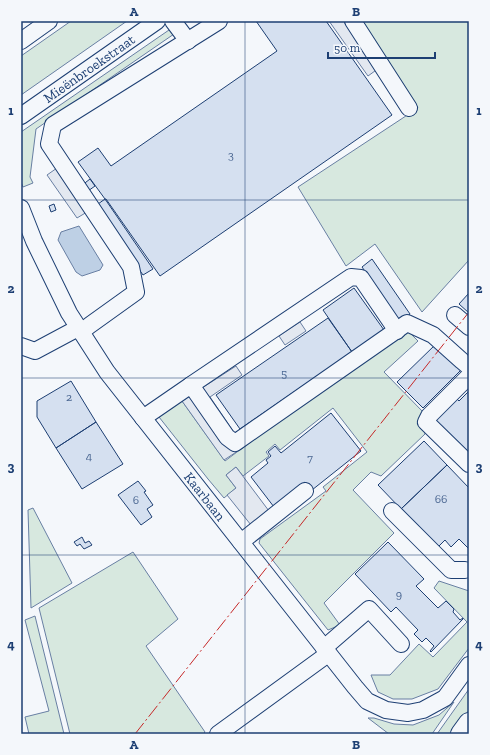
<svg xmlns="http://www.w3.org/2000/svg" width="490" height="755" viewBox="0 0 490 755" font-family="'Zilla Slab',serif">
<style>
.green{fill:#d7e8df;stroke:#687fa3}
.parking{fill:#e3e8f0;stroke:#687fa3}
.water{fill:#bed0e5;stroke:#687fa3}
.building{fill:#d5e0f0;stroke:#1d3f73}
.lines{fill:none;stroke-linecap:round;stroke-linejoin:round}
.minor-casing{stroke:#1d3f73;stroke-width:18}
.major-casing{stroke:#1d3f73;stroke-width:22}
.minor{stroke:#f4f7fb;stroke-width:16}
.major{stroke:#f4f7fb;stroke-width:20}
.power{stroke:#c62828;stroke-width:1;stroke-dasharray:14 3 2 3;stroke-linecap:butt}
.grid{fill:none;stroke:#1d3f73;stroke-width:1;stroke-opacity:0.55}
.labels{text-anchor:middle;stroke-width:3;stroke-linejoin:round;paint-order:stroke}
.number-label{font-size:12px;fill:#4b6792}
.street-label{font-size:14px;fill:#1d3f73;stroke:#f4f7fb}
.neatline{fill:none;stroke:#1d3f73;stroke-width:1.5}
.grid-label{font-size:13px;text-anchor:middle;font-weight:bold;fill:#1d3f73}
</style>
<rect width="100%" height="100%" fill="#f4f7fb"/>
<path class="green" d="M71,21H127L21,95V56Z
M357,21H469V260L422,312L375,244L346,266L298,187L418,108Z
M169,30L174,34L36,129L30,177L33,183L23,187L21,182V132Z
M406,329L418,341L384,372L425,414L424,426L425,434L381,476L371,472L353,490L394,533L324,603L340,625L328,630L259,543L260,539L326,491L323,487L367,452L333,408L280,450L275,444L266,452L269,456L243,476L236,467L226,475L236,488L224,498L208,479L159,417L182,401L225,461L341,374Z
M33,508L72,583L31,608L28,510Z
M133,552L178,619L146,646L205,732L203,734H70L39,608Z
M439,581L469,591V648L438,689L412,699H393L378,692L371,675H390L419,644L433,657L467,622L434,588Z
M35,616L64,734H29L25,717L49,711L25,620Z
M469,689V710L451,734H437Z
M454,702L432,734H389L368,718H374L394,724L413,725L439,715Z"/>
<path class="parking" d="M329,21H345L379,68L368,76Z
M57,168L87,212L77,218L47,175Z
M300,322L306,331L285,345L279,336Z
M236,366L242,375L210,397L244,447L224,460L182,401Z
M236,467L269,511L251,525L227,495L236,488L226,475Z"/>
<path class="water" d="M79,226L103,265L100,270L82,276L76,272L58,240L61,232Z"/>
<path class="building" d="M256,21H326L392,115L160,276L106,199H105L78,162L98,148L111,166L277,51Z
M90,179L95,186L88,191L98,204L105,199L153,269L143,275L81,186Z
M54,204L56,210L51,212L49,206Z
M372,259L410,314L400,322L362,267Z
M354,288L384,330L352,352L323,310Z
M469,293V313L459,304Z
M328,318L352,352L240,429L216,395Z
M437,343L462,369L423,408L397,382Z
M71,381L96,422L56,448L37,417V401Z
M469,391V458L433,421L456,398L459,401Z
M331,413L361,451L312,490L305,482L274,507L251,477L268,463L266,460L271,456L268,452L275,446L281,453Z
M96,422L123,464L82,489L56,448Z
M424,441L447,465L401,509L378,485Z
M447,465L469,488V547L468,548L459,539L451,547L445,540L435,550L401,509Z
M138,481L146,491L144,492L153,505L147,509L152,517L141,525L118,495Z
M82,537L85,543L89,541L92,545L84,549L80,544L77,546L74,542Z
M388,542L424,579L416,586L438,608L446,601L454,609L453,612L460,620L463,618V619L431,652L430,651L434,646L426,638L422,642L414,634L418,630L396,607L391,612L355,574Z"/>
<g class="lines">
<g class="minor-casing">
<g id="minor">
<path d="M173,21L188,41"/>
<path d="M353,21L409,108"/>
<path d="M21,41L49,21"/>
<path id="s1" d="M21,116L157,21"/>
<path id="s2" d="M21,208L34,241L69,313L107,372L355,687L367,701L386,710L408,713L423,710L445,698L469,665"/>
<path d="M455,315L469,327"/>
<path d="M81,332L90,325L136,292L131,267L49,144L53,125L219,21"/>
<path d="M21,346L35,351L78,328"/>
<path d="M469,376L429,416L426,422L469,464"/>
<path d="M191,385L351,277L361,278L397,331"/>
<path d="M143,418L191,385L227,437L235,443L407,323L433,335L462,361L469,367"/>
<path d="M392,511L451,570H465"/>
<path d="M241,542L305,491"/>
<path d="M324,648L369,609L401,644"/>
<path d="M218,734L328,654"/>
</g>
</g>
<g class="major-casing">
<path id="major" d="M461,734L469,723"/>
</g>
<use href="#minor" class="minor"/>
<use href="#major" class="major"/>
<path class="power" d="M135,734L469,312"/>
</g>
<path class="grid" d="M245,21V734M21,200H469M21,378H469M21,555H469"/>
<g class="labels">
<g class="number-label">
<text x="231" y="159">3</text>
<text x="284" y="377">5</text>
<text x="69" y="401">2</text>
<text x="89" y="460">4</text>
<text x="310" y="462">7</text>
<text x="441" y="503">66</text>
<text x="136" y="504">6</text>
<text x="399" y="598">9</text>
</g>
<g class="street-label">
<text dy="5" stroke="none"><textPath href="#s1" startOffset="83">Mieënbroekstraat</textPath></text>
<text dy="5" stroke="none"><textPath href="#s2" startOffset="344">Kaarbaan</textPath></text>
</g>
</g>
<rect width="490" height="755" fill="none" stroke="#f4f7fb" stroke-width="44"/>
<path d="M328 52v6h107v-6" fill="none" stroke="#1d3f73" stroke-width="2"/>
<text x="334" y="52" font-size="12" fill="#1d3f73" stroke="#f4f7fb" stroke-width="3" paint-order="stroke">50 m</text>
<rect x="22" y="22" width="446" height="711" class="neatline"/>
<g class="grid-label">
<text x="134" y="16">A</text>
<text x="356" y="16">B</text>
<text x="11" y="115">1</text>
<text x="479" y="115">1</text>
<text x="11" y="293">2</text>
<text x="479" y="293">2</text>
<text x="11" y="471">3</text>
<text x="479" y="471">3</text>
<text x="11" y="649">4</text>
<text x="479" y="649">4</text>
<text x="134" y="749">A</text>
<text x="356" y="749">B</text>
</g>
</svg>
